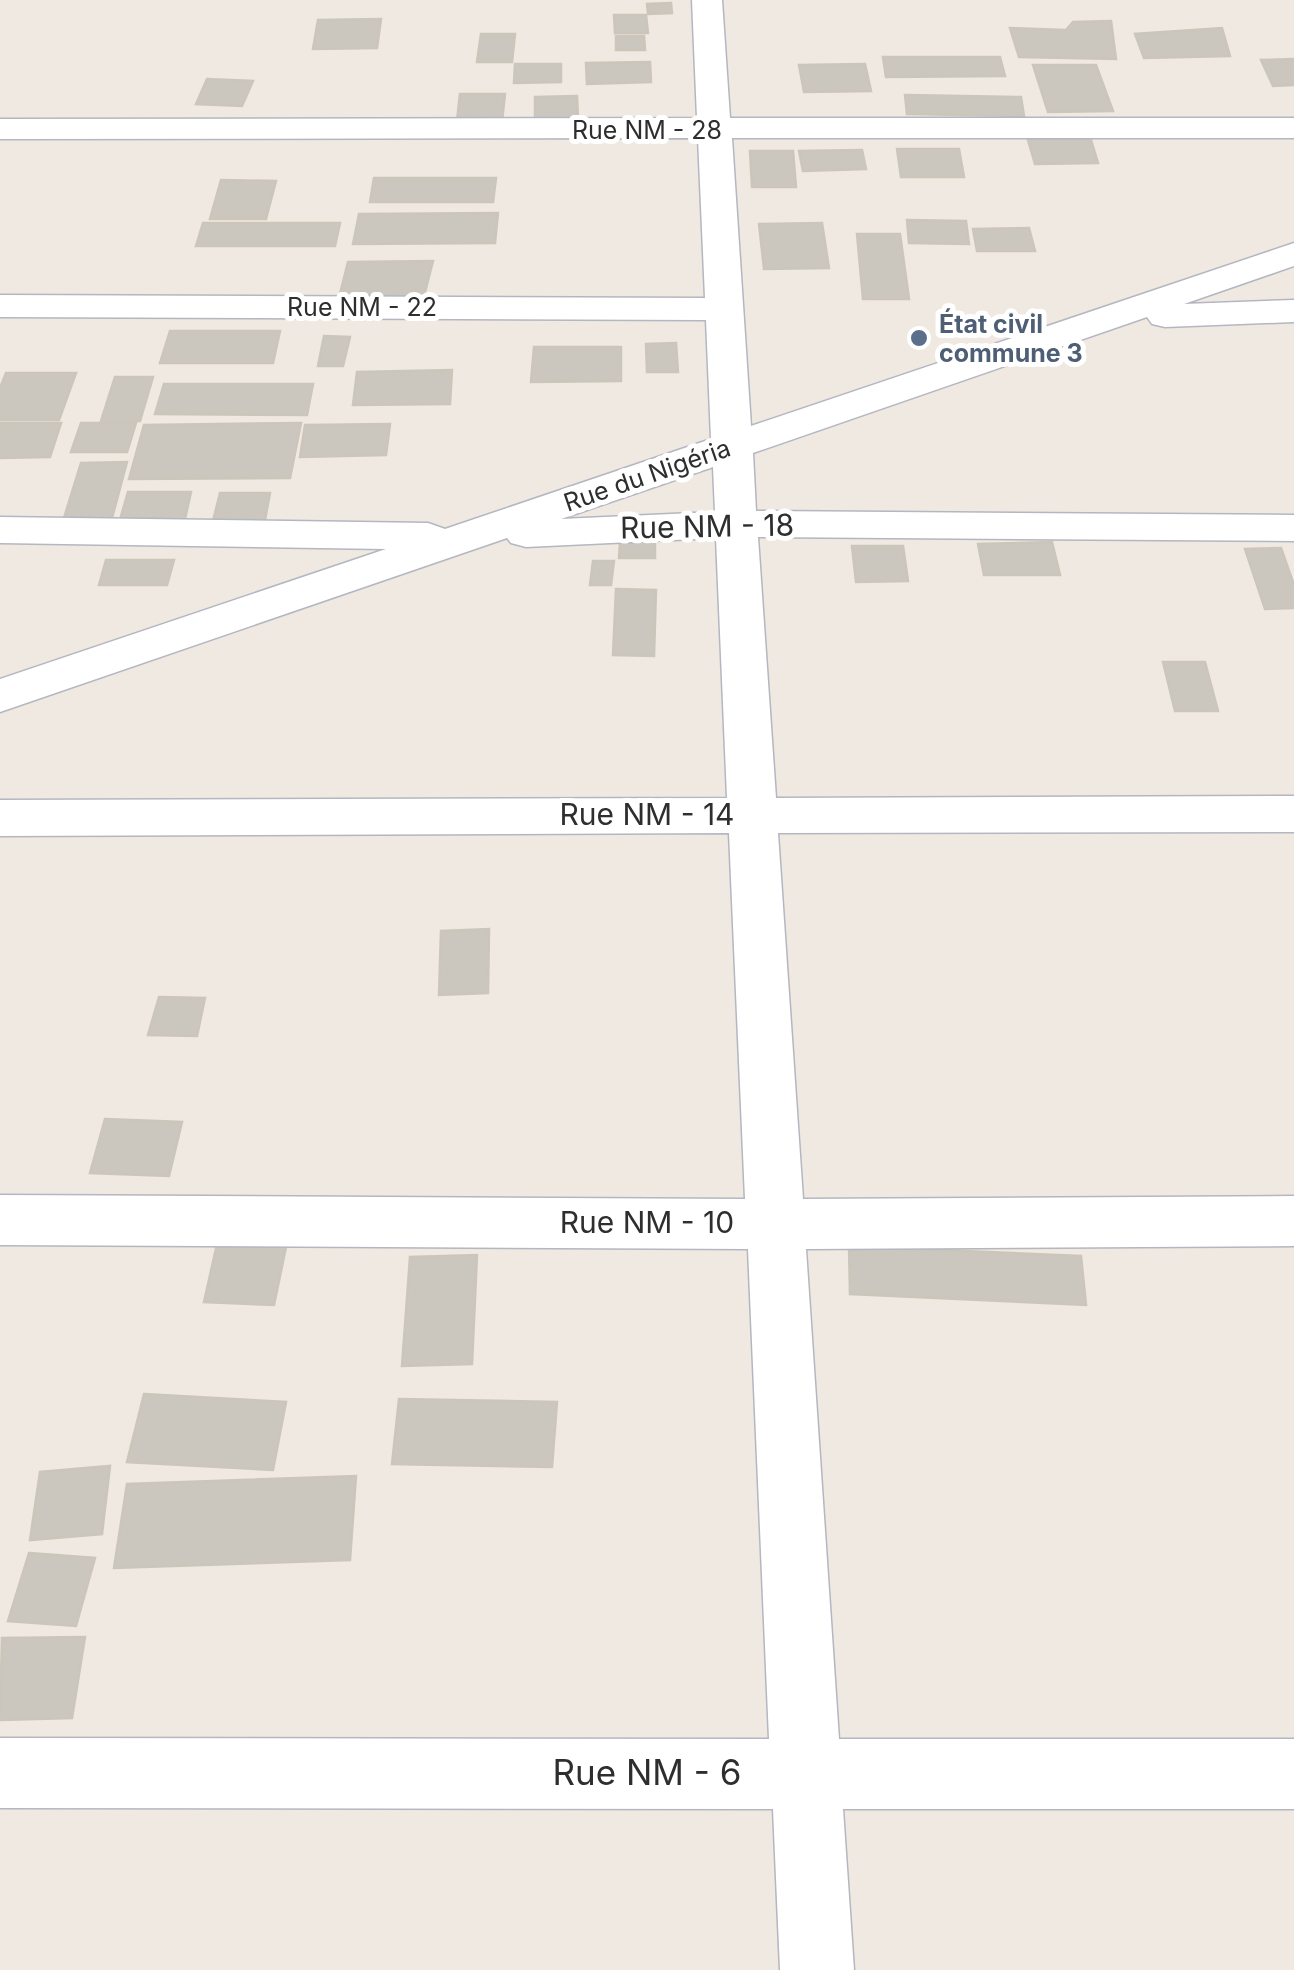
<svg xmlns="http://www.w3.org/2000/svg" width="1294" height="1970" viewBox="0 0 1294 1970" font-family="Inter,sans-serif">
<style>
.building{fill:#cbc7bf;stroke:#cbc5ba;stroke-width:2.5}
.lines{fill:none;stroke-linecap:round;stroke-linejoin:round}
.minor-casing{stroke:#b4b7c1;stroke-width:3}
.minor{fill:#fff;fill-rule:evenodd}
.service-dot{fill:#5c6f8a;stroke:#fff;stroke-width:4}
.labels{text-anchor:middle;stroke-width:10;stroke-linejoin:round;paint-order:stroke}
.far-street-label{font-size:25px;fill:#2e2e2e;stroke:#fff}
.far-service-label{font-size:25px;font-weight:bold;fill:#4e5e75;stroke:#fff;text-anchor:start}
.street-label{font-size:30px;fill:#2e2e2e;stroke:#fff}
.near-street-label{font-size:35px;fill:#2e2e2e;stroke:#fff}
</style>
<rect width="100%" height="100%" fill="#efe9e1"/>
<path class="building" d="M671,3L672,13L648,14L647,4Z
M614,15H646L648,33H615Z
M381,19L377,48L313,49L318,20Z
M1111,21L1116,59L1019,57L1010,28L1066,30L1073,22Z
M1222,28L1230,56L1144,58L1135,34Z
M481,34H515L512,62H477Z
M616,36H644L645,50H616Z
M883,57H1000L1005,76L886,77Z
M1294,59V85L1273,86L1261,60Z
M650,62L651,82L587,84L586,63Z
M515,64H561V82L514,83Z
M865,64L871,91L804,92L799,65Z
M1033,65H1096L1113,111L1048,112Z
M207,79L253,81L242,106L196,104Z
M460,94H505L502,121H457Z
M905,95L1021,97L1024,116L907,114Z
M577,96L578,119L535,120V97Z
M1028,140H1091L1098,163L1035,164Z
M897,149H959L964,177H901Z
M862,150L866,169L803,171L799,151Z
M750,151H793L796,187H752Z
M374,178H496L493,202H370Z
M221,180L276,181L266,219H210Z
M498,213L495,243L353,244L359,214Z
M907,220L966,221L969,244L909,243Z
M203,223H340L335,246H196Z
M822,223L829,268L764,269L759,224Z
M1029,228L1035,251H977L973,229Z
M857,234H900L909,299H863Z
M433,261L424,296L338,302L348,262Z
M170,331H280L273,363H160Z
M324,336L350,337L343,366H318Z
M676,343L678,372H647L646,344Z
M534,347H621V381L531,382Z
M452,370L450,404L353,405L357,372Z
M6,373H76L59,420H0V388Z
M115,377H153L140,421H101Z
M164,384H313L307,415L155,414Z
M0,423H61L50,457L0,458Z
M81,423H136L127,452H71Z
M301,423L290,478L129,479L144,425Z
M390,424L386,455L300,457L305,425Z
M127,462L112,518H64L81,463Z
M128,492H191L185,519L120,520Z
M220,493H270L265,520L213,521Z
M620,542H655V558H619Z
M1052,542L1060,575H984L978,544Z
M852,546H903L908,581L856,582Z
M1281,548L1294,585V608L1265,609L1245,549Z
M106,560H174L167,585H99Z
M593,561H614L611,585H590Z
M616,589L656,590L654,656L613,655Z
M1163,662H1205L1218,711H1175Z
M489,929L488,993L439,995L441,931Z
M159,997L205,998L197,1036L148,1035Z
M105,1119L182,1122L169,1176L90,1173Z
M217,1244L286,1247L274,1305L204,1302Z
M849,1246L1081,1256L1086,1305L850,1294Z
M477,1255L472,1364L402,1366L410,1257Z
M144,1394L286,1402L273,1470L127,1462Z
M399,1399L557,1402L552,1467L392,1464Z
M110,1466L102,1534L30,1540L40,1472Z
M356,1476L350,1560L114,1568L127,1484Z
M29,1553L95,1558L76,1626L8,1621Z
M85,1637L72,1718L0,1720L2,1638Z"/>
<g class="lines">
<g class="minor-casing">
<path id="minor" d="M692,0H722L730,118H1294V138H732L751,426L1294,243V266L1184,304L1294,300V322L1165,327L1152,324L1147,317L753,453L756,511L1294,515V541L758,537L776,798L1294,796V832L778,833L803,1199L1294,1196V1246L806,1249L839,1739H1294V1809H843L854,1970H780L773,1809L0,1808V1738L769,1739L748,1249L0,1245V1195L745,1199L729,833L0,836V800L727,798L716,538L526,547L511,543L507,538L0,712V679L386,549L0,543V517L428,523L445,529L711,439L706,320L0,317V295L705,298L698,138L0,139V119L697,118ZM713,467L715,512L561,519Z"/>
</g>
<use href="#minor" class="minor"/>
</g>
<circle class="service-dot" cx="919" cy="338" r="10"/>
<g class="labels">
<g class="far-street-label">
<text x="647" y="139">Rue NM - 28</text>
<text x="362" y="316">Rue NM - 22</text>
<text transform="translate(647 475) rotate(-19)" y="9">Rue du Nigéria</text>
</g>
<g class="far-service-label">
<text x="939" y="333">État civil<tspan x="939" dy="29">commune 3</tspan></text>
</g>
<g class="street-label">
<text transform="translate(707 527) rotate(-1)" y="10">Rue NM - 18</text>
<text x="647" y="825">Rue NM - 14</text>
<text x="647" y="1233">Rue NM - 10</text>
</g>
<g class="near-street-label">
<text x="647" y="1785">Rue NM - 6</text>
</g>
</g>
</svg>
